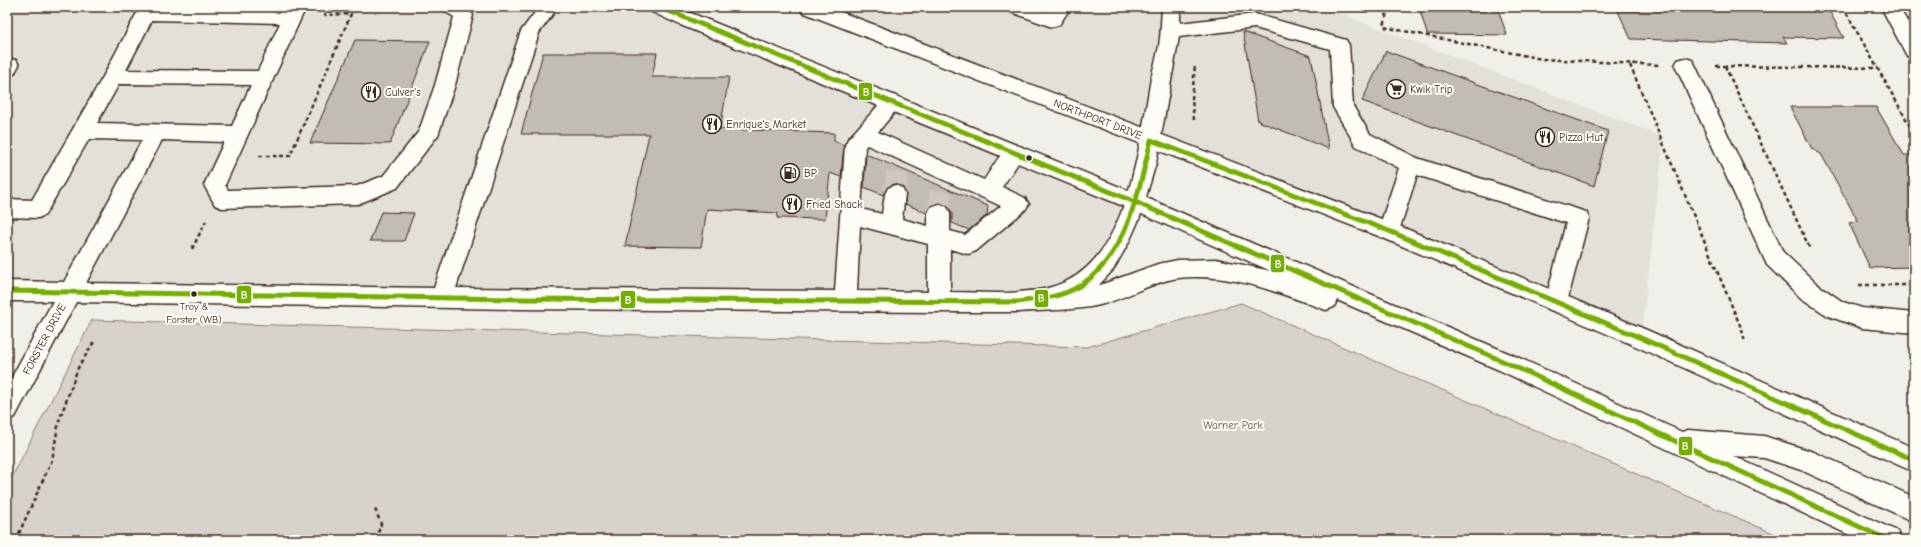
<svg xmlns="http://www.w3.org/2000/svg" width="1921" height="547" viewBox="0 0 1921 547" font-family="'Comic Neue',sans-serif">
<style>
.built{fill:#e3e0da}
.green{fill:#d7d2cc;stroke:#897e75}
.building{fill:#c1bcb4;stroke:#3b2a1e}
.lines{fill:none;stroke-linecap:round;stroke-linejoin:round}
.minor-tunnel{stroke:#cdc8c1;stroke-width:22;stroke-dasharray:22 11;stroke-linecap:butt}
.minor-casing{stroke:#3b2a1e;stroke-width:3}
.major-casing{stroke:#3b2a1e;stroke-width:3}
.path{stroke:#3b2a1e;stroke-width:2.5;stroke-dasharray:4 3;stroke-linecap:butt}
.minor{fill:#fdfcf7;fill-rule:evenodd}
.major{fill:#fdfcf7;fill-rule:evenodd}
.bus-1-casing{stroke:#fdfcf7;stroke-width:8}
.bus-1{stroke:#75ae02;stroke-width:5}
.bus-dot{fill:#3b2a1e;stroke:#fdfcf7;stroke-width:1.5}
.labels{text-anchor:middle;stroke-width:4;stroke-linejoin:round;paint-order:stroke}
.bus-label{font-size:10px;fill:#3b2a1e;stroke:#fdfcf7}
.poi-label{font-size:11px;fill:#3b2a1e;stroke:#fdfcf7;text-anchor:start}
.street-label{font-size:11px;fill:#3b2a1e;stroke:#fdfcf7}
.park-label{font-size:11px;fill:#62544a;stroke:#fdfcf7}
.line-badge{stroke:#fdfcf7;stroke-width:1.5}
.badge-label{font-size:11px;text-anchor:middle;font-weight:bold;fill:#fff}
</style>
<rect width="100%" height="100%" fill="#f1efea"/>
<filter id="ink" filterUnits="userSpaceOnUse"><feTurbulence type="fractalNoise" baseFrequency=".025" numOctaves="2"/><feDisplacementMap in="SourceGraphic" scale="8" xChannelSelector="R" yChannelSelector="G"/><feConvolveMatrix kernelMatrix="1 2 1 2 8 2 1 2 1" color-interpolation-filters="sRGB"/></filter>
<g filter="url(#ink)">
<path class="built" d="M7,7H659L1135,202L1120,238L1057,296L7,291Z
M809,7H1323L1664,137L1641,338Z"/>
<path class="green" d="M1241,303L1789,540H7V487L92,320L1087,347Z"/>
<path class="building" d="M1419,7H1497L1507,35L1427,34Z
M1616,7H1827L1844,38L1783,37L1787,43L1631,39Z
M1243,32L1311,56L1329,149L1258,121Z
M355,40L430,41L390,144L310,143Z
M1386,51L1608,131L1594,186L1362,101Z
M543,53H657L652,77H729L720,129L834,133V141L844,145L841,177L830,173L825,219L777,218L778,213L707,209L701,247L625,246L649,134H521Z
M1790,107H1876L1904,155H1914V267L1870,268L1849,223L1858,221L1821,154L1812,149Z
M866,154L988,206L987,215L969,230L952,223V213L948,206L938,203L930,206L927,213L905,204L906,193L903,187L896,184L887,187L883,195L864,187Z
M381,212L414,213L404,241H370Z"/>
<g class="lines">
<path class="minor-tunnel" d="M895,194L898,164
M939,213L941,183"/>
<g class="minor-casing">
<path id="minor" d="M140,7L287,9L288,7H306L225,185L228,190L357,186L383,176L419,131L435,85L454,17L446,12L444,7H466L473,15L455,85L438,135L397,188L358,204L222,208L215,205L204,185L224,142L162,140L86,283L434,288L521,31L539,7H558L539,33L456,288L835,291L845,145L848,139L885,98L892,95L899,98L902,103L878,132L984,180C994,167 1004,141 1022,147L1025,153L1002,187L1025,198L1029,204L1025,210L976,251L968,254L950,249V292C987,292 1032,298 1067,281C1127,252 1139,149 1149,90C1151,75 1156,61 1159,46C1161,33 1161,21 1162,7H1180V23L1255,14L1346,40L1349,45L1353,106L1370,134L1417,158L1586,212L1589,218L1567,302L1564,309L1556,312L1548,309L1545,302L1566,223L1417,175L1397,237L1389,240L1381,237L1378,231L1399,168L1356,146L1336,112L1333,107L1330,49L1255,28L1179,37L1156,163L1140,217L1129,242L1113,270L1098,286L1081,296L1056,305L1018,312H939L519,309L76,302L15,417L7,420V386L53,301H7V281L64,282L142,140L89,139L45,215L38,218L7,217V199L32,200L104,75ZM152,20L280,23L258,71L126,70ZM119,84L251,85L232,126L97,123ZM867,145L1001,206L965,235L950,231V213L947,207L939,204L931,207L928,213V226L902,219L905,194L902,188L895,185L888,188L885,194L882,214L861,209L865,147ZM860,226L928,244V292L857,291Z
M1009,7H1037L1048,11L1052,7H1071L1059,25L1052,27L1011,12Z
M1881,7H1899L1914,34V58L1907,56Z
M7,58L16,60L19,65L14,74L7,76Z
M1685,58L1692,60L1695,65L1783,252L1817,284L1843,302L1862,308L1914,313V333L1862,328L1828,316L1801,298L1767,265L1675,65L1678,60Z"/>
</g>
<g class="major-casing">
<path id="major" d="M650,7H676L1142,196L1515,356L1682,432L1688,430L1764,436L1814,452L1914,497V522L1801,470L1764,458L1733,456L1897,531L1901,540H1860L1499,370L1337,300L1334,307L1326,310C1279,293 1230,272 1178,278C1151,282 1127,298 1100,305C1076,311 1043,310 1018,312L1010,309L1007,302L1010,295L1018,292L1100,285L1158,264L1178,260L1216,259L1271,271L1128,208L678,24L652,12Z
M800,7H828L1397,225L1649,331L1914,448V472L1633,345L1381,237L802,12Z"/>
</g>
<path class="path" d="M1388,7L1384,27L1542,59L1659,65
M1843,7L1914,133
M1630,65L1742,330L1745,343
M1716,66L1878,68
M1725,66L1810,249
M1194,120L1192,99L1195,65
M259,156H290L351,14L324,15
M192,249L206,221
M1859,285H1914
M375,509L381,524L376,540
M16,540L52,460L59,421L78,368L95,340"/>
<use href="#minor" class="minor"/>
<use href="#major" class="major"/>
<g class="bus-1-casing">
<path id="bus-1" d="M659,7L1135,202L1507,363L1888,540
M7,291L519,299L1018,302C1036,299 1056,298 1072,290C1126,263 1138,193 1151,140L1389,231L1641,338L1914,460"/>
</g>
<use href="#bus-1" class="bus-1"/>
</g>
</g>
<defs>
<g id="supermarket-ring" transform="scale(1)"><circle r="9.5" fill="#fdfcf7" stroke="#3b2a1e" stroke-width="1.5"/><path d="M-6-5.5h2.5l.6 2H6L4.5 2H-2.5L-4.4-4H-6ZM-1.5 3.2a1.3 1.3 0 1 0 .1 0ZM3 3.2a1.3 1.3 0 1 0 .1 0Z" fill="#3b2a1e"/></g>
<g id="restaurant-ring" transform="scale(1)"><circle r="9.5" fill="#fdfcf7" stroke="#3b2a1e" stroke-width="1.5"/><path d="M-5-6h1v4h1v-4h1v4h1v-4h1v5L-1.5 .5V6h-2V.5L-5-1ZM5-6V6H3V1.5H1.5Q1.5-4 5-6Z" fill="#3b2a1e"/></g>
<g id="fuel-ring" transform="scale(1)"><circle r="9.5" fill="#fdfcf7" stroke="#3b2a1e" stroke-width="1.5"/><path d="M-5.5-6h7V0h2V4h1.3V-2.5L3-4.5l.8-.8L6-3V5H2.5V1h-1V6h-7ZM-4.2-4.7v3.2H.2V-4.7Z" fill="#3b2a1e"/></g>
</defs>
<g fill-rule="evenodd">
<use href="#supermarket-ring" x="1396" y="89"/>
<use href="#restaurant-ring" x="371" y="92"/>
<use href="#restaurant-ring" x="712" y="124"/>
<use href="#restaurant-ring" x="1545" y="137"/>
<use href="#fuel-ring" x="790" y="173"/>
<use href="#restaurant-ring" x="792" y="204"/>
</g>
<g class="bus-dot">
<circle cx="1029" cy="158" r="3.5"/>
<circle cx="194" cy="294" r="3.5"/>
</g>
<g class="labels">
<g class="bus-label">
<text x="194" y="310">Troy &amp;<tspan x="194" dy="13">Forster (WB)</tspan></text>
</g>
<g class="poi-label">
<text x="1410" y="93">Kwik Trip</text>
<text x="385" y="96">Culver's</text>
<text x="726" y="128">Enrique's Market</text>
<text x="1559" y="141">Pizza Hut</text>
<text x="804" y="177">BP</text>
<text x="806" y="208">Fried Shack</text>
</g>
<g class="street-label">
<text transform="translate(1098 119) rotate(21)" y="4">NORTHPORT DRIVE</text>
<text transform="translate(44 339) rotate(-62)" y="4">FORSTER DRIVE</text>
</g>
<g class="park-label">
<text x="1233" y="429">Warner Park</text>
</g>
</g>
<g class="line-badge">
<rect x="858" y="82" width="15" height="19" rx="4" fill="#75ae02"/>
<rect x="1270" y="254" width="15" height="19" rx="4" fill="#75ae02"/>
<rect x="236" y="285" width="16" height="19" rx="4" fill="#75ae02"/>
<rect x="1034" y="289" width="15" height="19" rx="4" fill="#75ae02"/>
<rect x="620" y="290" width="16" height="19" rx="4" fill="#75ae02"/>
<rect x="1678" y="436" width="15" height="20" rx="4" fill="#75ae02"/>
</g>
<g class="badge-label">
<text x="866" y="96">B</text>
<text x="1278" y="268">B</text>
<text x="244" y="299">B</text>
<text x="1041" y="302">B</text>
<text x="628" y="304">B</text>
<text x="1685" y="450">B</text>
</g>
<rect width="1921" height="547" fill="none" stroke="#fdfcf7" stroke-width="24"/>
<rect x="12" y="12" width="1897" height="523" fill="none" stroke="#3b2a1e" stroke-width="1.5" filter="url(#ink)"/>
</svg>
